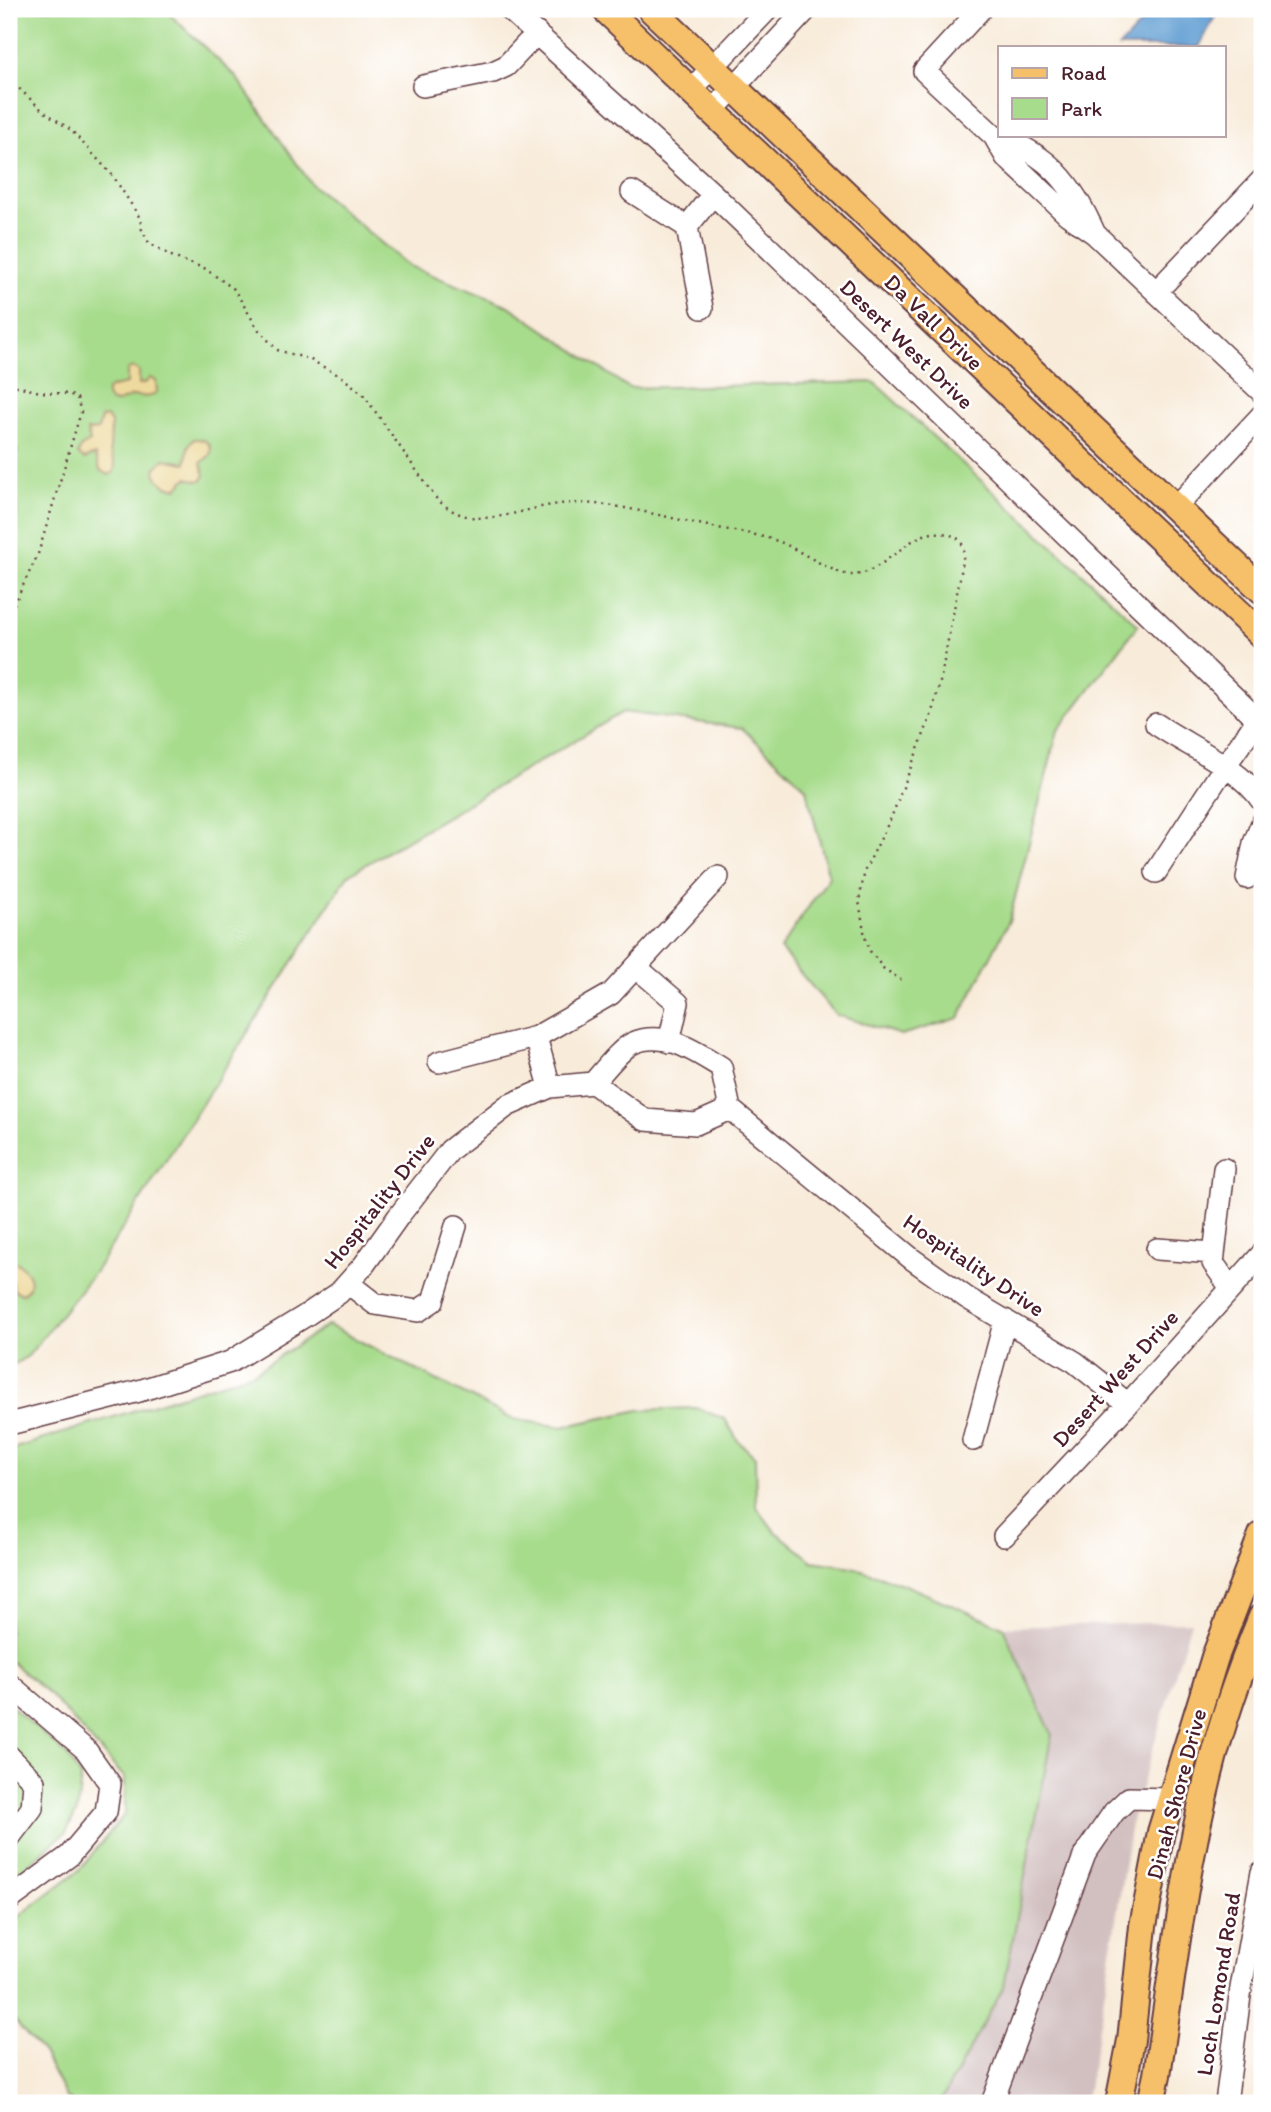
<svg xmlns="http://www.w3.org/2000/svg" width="1271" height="2112" viewBox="0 0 1271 2112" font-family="Itim,sans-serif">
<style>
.industrial{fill:#d2bfc0}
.green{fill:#a7dc8c;stroke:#787e5c;stroke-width:2}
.sand{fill:#eeda9e;stroke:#9c7c64;stroke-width:2}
.water{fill:#629fd3;stroke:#565f7f;stroke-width:2}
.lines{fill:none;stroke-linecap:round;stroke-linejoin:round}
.minor-casing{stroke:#643e45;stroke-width:24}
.major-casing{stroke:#643e45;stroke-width:30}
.path{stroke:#643e45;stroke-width:2.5;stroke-dasharray:2 5;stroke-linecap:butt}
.minor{stroke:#fff;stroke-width:21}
.major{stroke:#f6c06b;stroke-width:26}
.labels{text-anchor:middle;stroke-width:5;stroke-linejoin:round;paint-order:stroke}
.street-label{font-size:23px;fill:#4a1f2b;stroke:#fff}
</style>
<rect width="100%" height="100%" fill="#fff"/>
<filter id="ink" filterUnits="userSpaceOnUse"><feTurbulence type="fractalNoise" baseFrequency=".0143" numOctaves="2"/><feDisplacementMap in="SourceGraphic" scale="14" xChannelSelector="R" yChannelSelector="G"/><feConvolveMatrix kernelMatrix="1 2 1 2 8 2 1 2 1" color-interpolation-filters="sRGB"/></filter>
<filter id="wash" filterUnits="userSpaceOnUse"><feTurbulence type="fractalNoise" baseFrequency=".00686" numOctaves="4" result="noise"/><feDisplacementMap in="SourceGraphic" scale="28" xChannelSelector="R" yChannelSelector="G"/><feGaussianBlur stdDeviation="1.57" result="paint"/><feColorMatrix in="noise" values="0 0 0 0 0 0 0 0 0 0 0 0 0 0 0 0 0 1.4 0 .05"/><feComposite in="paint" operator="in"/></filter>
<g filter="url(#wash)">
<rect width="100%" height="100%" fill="#f8ebd9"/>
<path class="industrial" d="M1191,1622L1132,1817L1097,2040L1085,2103H940L1004,1986L1052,1734L1003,1627Z"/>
<path class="green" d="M9,9H164L236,77L312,185L409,266L509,306L629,388L874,382L1138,625L1058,730L1009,921L959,1018L901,1035L836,1015L780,949L829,877L806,788L742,728L623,712L348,875L96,1270L28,1356L9,1367V541L17,515V449L9,443Z
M328,1325L513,1419L562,1427L639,1410L696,1408L725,1419L738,1441L755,1457L756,1506L773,1529L812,1561L853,1567L905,1585L1003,1627L1052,1734L1004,1986L940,2103H73L66,2097L43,2053L9,2015V1924L79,1870L125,1814V1778L51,1696L9,1660V1450L253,1373Z
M9,1704L66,1754L81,1777L77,1811L66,1832L9,1881Z"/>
<path class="sand" d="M132,367L139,371V384H144L150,378L156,381L157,392C148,400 144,395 134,396C125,397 121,404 111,402L107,397V390L112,387L127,384V371Z
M107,417L111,423L110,451L115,464L114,472L109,475L100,470L95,455L84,459L78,454L81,447L90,442L87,431L98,430L101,418Z
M194,439C205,438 214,444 210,455L201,463L205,475L203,479L199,481L187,478L177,488C166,488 155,480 155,469L164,459L186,463L188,446Z
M13,1261C26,1266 38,1284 22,1294L14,1290L9,1274V1262Z"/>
<path class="water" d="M1155,9H1221L1214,18L1199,47H1119Z"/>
</g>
<g filter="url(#ink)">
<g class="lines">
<g class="minor-casing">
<path id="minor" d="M509,9L713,194L1262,724
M981,9L924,71L994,136L1006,157L1068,215L1095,234L1262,392
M423,86L493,72L506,66L537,33
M691,90L768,9
M712,111L807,9
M994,136C1048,152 1073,184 1095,234
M632,192L687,227
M1156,292L1262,180
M702,308L687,227L713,194
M1176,507L1262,415
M1156,724C1191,748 1238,766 1262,801
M1156,872L1225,766L1258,719
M1247,878L1254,843L1262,823
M636,967L678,1003L669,1042
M536,1037L550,1087
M439,1062L536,1037L611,994L718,877
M730,1109L912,1259L967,1298L1075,1362L1128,1404
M1224,1169L1213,1263L1231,1288
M1157,1249L1214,1253
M348,1283L375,1304L418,1311L433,1301L456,1226
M9,1424L139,1391L230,1362L305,1316L339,1293L364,1265L398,1217L450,1150L507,1106L550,1087L593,1083L645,1120L696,1124L730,1109L721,1067C696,1052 664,1029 633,1043C620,1049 603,1072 593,1083
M973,1440L1005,1320
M1004,1536L1128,1404L1262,1254
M9,1684L86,1750L110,1784L106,1812L69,1856L9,1900
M9,1756L34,1782L32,1808L9,1838
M992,2103L1085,1854L1114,1812L1129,1798L1170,1799
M1226,2103L1241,1988L1262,1872"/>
</g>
<g class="major-casing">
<path id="major" d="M605,9L1262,635
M651,9L1262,590
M1119,2103L1131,2040L1143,1926L1161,1832L1215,1657L1262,1535
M1151,2103L1157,2075C1172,1975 1184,1873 1209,1774C1222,1721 1241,1668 1262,1617"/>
</g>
<path class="path" d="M9,79L42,110L71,130L113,176L140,218L142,230L149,243L175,258L204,268L234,289L258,329L277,350L309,359L342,377L363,394L435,497C473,537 516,508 560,504C577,502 598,504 614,506C649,512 683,521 718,528C739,532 761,535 780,542C798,549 836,576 853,575C888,573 911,524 947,534C967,539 964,550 962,567L940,682L931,716L891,818L865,870L859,901L865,937L870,951L883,968L901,980
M9,384L40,392L69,394L77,398L81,412L38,554L9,615"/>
<use href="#minor" class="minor"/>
<use href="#major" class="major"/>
</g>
</g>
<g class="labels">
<g class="street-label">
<text transform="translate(934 322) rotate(44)" y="8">Da Vall Drive</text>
<text transform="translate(907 344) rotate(44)" y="8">Desert West Drive</text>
<text transform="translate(379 1201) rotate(-52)" y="8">Hospitality Drive</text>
<text transform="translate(974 1265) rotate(34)" y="8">Hospitality Drive</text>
<text transform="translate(1115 1378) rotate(-48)" y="8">Desert West Drive</text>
<text transform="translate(1176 1794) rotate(-75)" y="8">Dinah Shore Drive</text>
<text transform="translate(1218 1984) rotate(-81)" y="8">Loch Lomond Road</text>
</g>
</g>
<rect width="1271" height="2112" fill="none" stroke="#fff" stroke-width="35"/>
<rect x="998" y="46" width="228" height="91" fill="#ffffff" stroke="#b7a5aa" stroke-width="2"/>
<rect x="1012" y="68" width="35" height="10" fill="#f6c06b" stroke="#b7a5aa" stroke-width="2"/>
<text x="1061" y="80" font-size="21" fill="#4a1f2b">Road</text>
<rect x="1012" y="98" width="35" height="21" fill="#a7dc8c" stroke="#b7a5aa" stroke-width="2"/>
<text x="1061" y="116" font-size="21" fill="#4a1f2b">Park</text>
</svg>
